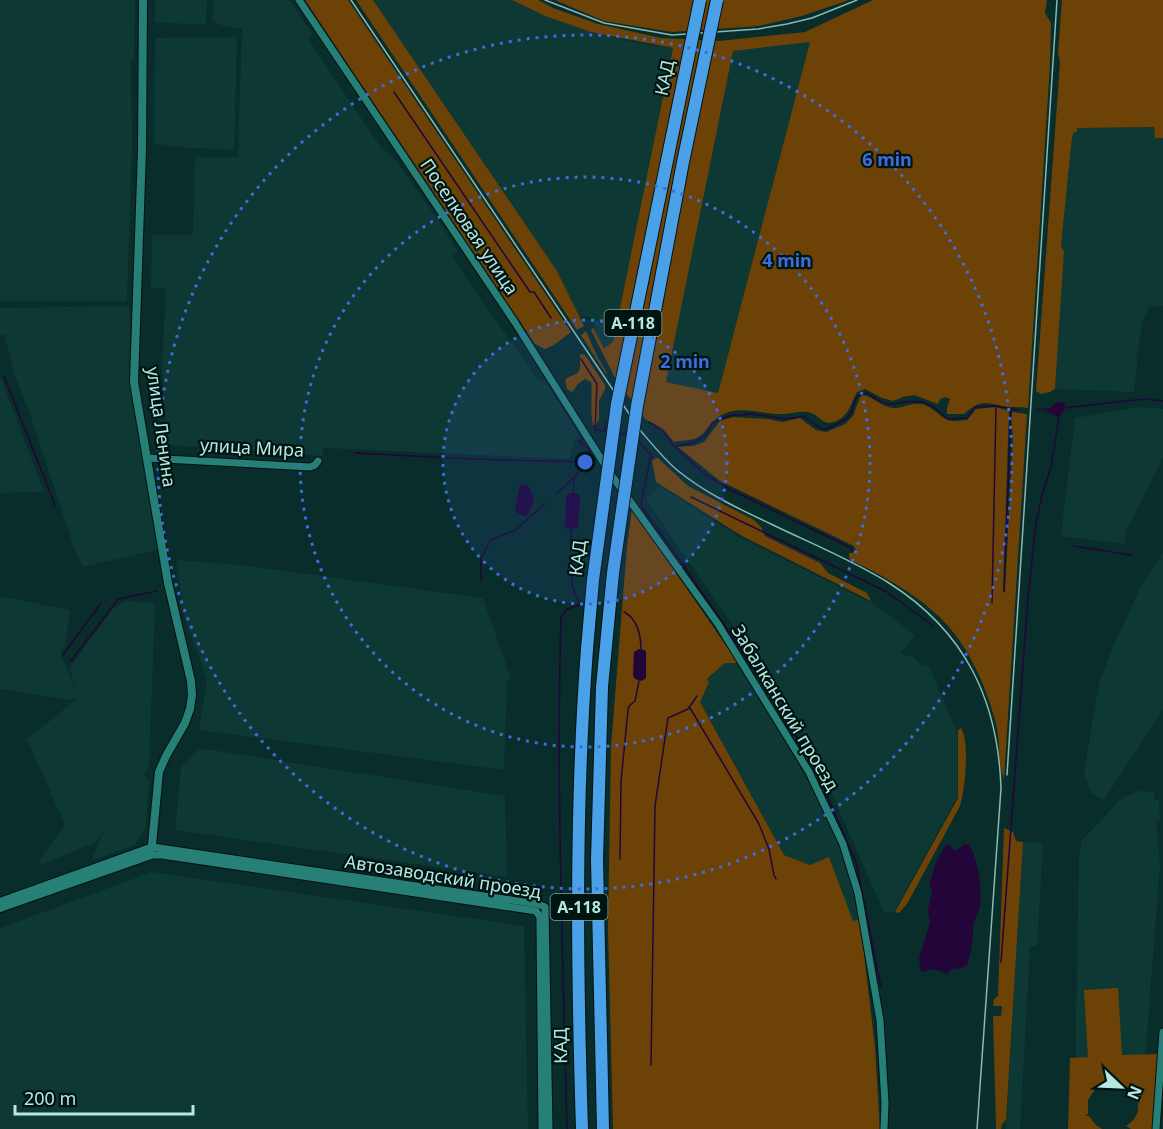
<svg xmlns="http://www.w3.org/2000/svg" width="1163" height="1129" viewBox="0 0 1163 1129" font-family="'Noto Sans',sans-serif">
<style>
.built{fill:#0e3834}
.green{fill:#6d4207;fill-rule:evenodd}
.water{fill:#230539}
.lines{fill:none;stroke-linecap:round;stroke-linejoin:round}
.stream{stroke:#230539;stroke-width:1.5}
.minor-casing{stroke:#051211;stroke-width:9}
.tertiary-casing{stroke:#051211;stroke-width:10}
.motorway-casing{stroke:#051211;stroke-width:14}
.minor{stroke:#278077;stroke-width:7}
.tertiary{stroke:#278077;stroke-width:8}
.motorway{stroke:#4ba1e7;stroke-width:12}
.rail{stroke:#8ab9b3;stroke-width:1.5}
.motorway-bridge-casing{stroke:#051211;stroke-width:14;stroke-linecap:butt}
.motorway-bridge{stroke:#4ba1e7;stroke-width:12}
.ring{fill:none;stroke:#3c6dda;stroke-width:3;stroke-dasharray:3 6}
.labels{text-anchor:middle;stroke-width:4.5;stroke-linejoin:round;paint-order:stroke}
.shield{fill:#001412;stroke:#7fa8a3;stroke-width:1.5}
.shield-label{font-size:16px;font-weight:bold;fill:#b6e8e1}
.street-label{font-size:18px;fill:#b6e8e1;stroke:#001412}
.centre{fill:#3c6dda;stroke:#001412;stroke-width:3}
.ring-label{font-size:18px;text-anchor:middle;font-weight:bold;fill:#3c6dda;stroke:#001412;stroke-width:4.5;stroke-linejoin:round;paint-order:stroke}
</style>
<rect width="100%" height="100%" fill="#082d2a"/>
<path class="built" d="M0,0H135L134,58L131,61L132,146L127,301H0Z
M155,0H207L206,24L155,23Z
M214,0H289L312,34L309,40L380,146L397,162L439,221L458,252L452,256L461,268L462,272L539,382L546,383L578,433L569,459L324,448L323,456L167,445L162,366L166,289L151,288L152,235H193L195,157H238L242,28L227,27L212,22Z
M373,0H512L545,16L591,32L638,43L673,48L613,342L604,348L593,328L596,327L594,323L589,316L579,317L557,271Z
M237,37L234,150L176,147L154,143L155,38Z
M810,42L718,393L665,382L733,51Z
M1155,127V138H1163V306L1148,307L1146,315H1144L1136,359L1138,360L1134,392L1055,389L1064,251L1061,246L1072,137L1076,128Z
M129,306L132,384L160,549L83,567L73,545L31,417L14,373L5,335H0V308Z
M0,378H1L44,492L0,493Z
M1140,407L1163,409V457L1126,531L1125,544L1061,536L1075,418Z
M659,486L741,538L872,603L915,635L901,653L915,658L922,667L928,664L957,732V797L893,913L884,912L814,754L769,679L646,499Z
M1163,552V710L1104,800L1091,793L1084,773L1099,684L1111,651L1140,588Z
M176,560L242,565L483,598L511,679L507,682L504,770L199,730L207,680L184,615Z
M0,596L70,610L65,646L60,651L76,691L70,667L113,609L126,601L155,603L149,767L144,774L149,782L146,828L135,845L91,861L104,831L96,842L38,866L42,856L65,825L27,739L77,699L71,700L0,689Z
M725,663H738L805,775L840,842L852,883L860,919L853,922L829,857L810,865L784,855L700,701L709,682L707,680Z
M199,748L505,796L507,877L175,830L181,767Z
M1143,790L1144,792H1154V800H1159L1160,820L1156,821L1160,865L1144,1074L1075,1080L1079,855L1082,840L1123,797Z
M1023,842L1043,843L1037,946H1030L1020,1129H1006Z
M152,872L524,926L528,1129H0V928Z"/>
<path class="green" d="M305,0H348L571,332L554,345L545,349L535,344Z
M356,0H373L557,271L584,326L577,330Z
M512,0H538L553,8L598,24L661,38L719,41L805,32L873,0H1047L1045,13L1051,23L1050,64L1028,408C1021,407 1015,407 1008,407C987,404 982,398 964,414H947V408L950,399L945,397L940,399L938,404L914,395L903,397L893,401L882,398L865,389L857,392C852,401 849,414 840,419C821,430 822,414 807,412C799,411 792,414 784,414C767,415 746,407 729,412C709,418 710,431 697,438C690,441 681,440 674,442L663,429L645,419L615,378L591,330L593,328L604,348L613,342L673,48L591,32L545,16ZM810,42L718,393L666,382L733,51Z
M555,0H849L802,16L759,26L672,32L604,21Z
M1062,0H1163V138H1155L1154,127L1077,128V132H1074L1072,137L1061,246L1064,251L1055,389L1050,392L1041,394L1036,391L1060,63L1058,52Z
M586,331L597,356L607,373L606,374L581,335Z
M582,354L585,355L605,385V389L599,401V420L594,426C589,417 593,393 591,382L585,379L578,384L572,392L567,389L565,380L567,378L578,373L580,368V355Z
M863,395C874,397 880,406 893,408C904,409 911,401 925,405C933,408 943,419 948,420C953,422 961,420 967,420L976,409L996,407L1009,411L1003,593L1005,591L1013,435L1011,421L1012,412L1027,414L1004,779C997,762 1001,739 995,720C985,682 965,639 935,613C910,590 879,574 849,559V553H853L856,551L854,546L720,481L678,447L693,446L704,442L720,421L733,417L768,419L782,422L800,418L816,430L826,432L845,424L853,416L860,397Z
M658,458L688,486L754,520L761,527L765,536L820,563L828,573L867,593L871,601L742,536L656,482L652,460Z
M632,509L738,663H725L707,679L709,682L700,702L784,855L810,865L829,857L853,921L860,919L875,1047L880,1129H613L608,929L611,746L627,546Z
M961,728C970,741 965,791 960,806L907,904L899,913L895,912L958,798V730Z
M1004,828L1013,832L1016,841L1023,842L1006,1120L1002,1124L1001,1129H996L993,1016H1001L1002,1006H993L994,999L998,996Z
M1118,988L1122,1055L1158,1054L1153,1129H1131L1126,1126C1141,1116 1141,1104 1133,1090L1114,1082L1101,1084L1099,1083L1088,1100V1114L1085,1116H1089L1096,1125L1102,1129H1068L1070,1058L1088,1057L1084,990Z"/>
<path class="water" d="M1057,402L1065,403L1064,411L1059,417L1046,412Z
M522,484L529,487L534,501L527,515L524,516L516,512L515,508L520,486Z
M568,493H577L580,496L578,529L565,528L566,498Z
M639,649L645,650L646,652V678L642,681L635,679L633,675L634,652Z
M946,844L951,846L953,850H957L964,844L970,845C977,858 983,890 980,905C979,913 973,920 973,928C973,942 971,951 967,965L960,969L953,968L947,974L934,969L921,972L919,959L930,922L928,910L932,891L929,885L936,863Z"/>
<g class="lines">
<path class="stream" d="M394,92L530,292H534L551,318
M581,359L597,384L595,430L608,431
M4,376L55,505
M1063,408L1145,399L1163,401
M1038,410L1049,409
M605,421V431
M649,422L662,430L674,446L693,443L700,439L706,435L712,423L728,416L751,414L787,419L803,416L822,429H826C832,426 843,422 848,417C858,407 849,394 868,393C892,414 897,398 921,402C933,404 939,412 948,419L967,418L975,407L996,406L1018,410
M619,433L628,435
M582,439L580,442L588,448L591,455L587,461
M638,441L653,457
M674,446L706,475L731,490L851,548L852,551
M355,453L472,459L586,462L576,476L556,494
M651,455L641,504L642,507C704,593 763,680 817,771
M573,495L574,477
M691,497L887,592L932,625
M1074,546L1131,555
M571,549V529
M481,581V558L491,540L517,529L544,504
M1004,591L1011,409
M992,603L996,407
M624,612C637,618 641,636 641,649
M62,656L101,603
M71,661L118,599L157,591
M690,708L759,824L769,849L774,875L776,879
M822,784L856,862L881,988
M620,859L621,781L628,710L629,706L635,701L639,681
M1001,962L1028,597L1036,523L1042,495L1051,467L1059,417
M651,1065L655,806L668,718L688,709L697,696
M567,1129C563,958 556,787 561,617L567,609L580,605L572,586L571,559"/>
<g class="minor-casing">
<path id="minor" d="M299,0L514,321L610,473L718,624L809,772L843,844L858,893L880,1020L885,1103L884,1129
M147,458L310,467L315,465L318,461
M153,847L538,904L545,907L549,1129
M151,855H162L536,911L540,917V924L542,1129
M1156,1129L1163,1032"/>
</g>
<g class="tertiary-casing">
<path id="tertiary" d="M0,902L153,847
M0,908L151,855L159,772L166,756L185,723L190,709L192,695L191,681L168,583L134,382L142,150L143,0"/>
</g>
<g class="motorway-casing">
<path id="motorway" d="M602,687L597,860L603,1129
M582,1129C577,969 575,808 587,649"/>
</g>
<use href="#minor" class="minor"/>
<use href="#tertiary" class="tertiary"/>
<use href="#motorway" class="motorway"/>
<path class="rail" d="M351,0L640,430C652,444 663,458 677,470C705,493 739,509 771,524C810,543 852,560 889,583C965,631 998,700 1001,788L977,1129
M545,0L604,23L672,35L758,29L787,24L812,18L857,0
M1007,775L1057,0"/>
<g class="motorway-bridge-casing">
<path id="motorway-bridge" d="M587,649L593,580L617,404L700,0
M602,687L613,573L637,406L683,162L717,0"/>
</g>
<use href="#motorway-bridge" class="motorway-bridge"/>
</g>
<circle cx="585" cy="462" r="142" fill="#3c6dda" fill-opacity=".12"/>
<g class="ring">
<circle cx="585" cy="462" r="142"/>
<circle cx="585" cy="462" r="285"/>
<circle cx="585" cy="462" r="427"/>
</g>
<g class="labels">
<g class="shield">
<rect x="604.5" y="310" width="57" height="26" rx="4.5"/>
<rect x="550.5" y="894" width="57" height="26" rx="4.5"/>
</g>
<g class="shield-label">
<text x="633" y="329">А-118</text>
<text x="579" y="913">А-118</text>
</g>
<g class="street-label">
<text transform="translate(665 78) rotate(-78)" y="6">КАД</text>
<text transform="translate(469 227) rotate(56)" y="6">Поселковая улица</text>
<text transform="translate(161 427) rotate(82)" y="6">улица Ленина</text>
<text transform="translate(252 448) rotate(3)" y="6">улица Мира</text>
<text transform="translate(578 558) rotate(-83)" y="6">КАД</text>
<text transform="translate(785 708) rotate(59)" y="6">Забалканский проезд</text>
<text transform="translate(443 877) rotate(9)" y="6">Автозаводский проезд</text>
<text transform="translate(561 1046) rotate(-91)" y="6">КАД</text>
</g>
</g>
<circle cx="585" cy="462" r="9" class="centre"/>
<g class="ring-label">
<text x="887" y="166">6 min</text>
<text x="787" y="267">4 min</text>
<text x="685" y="368">2 min</text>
</g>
<g transform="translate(1121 1087) rotate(113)" stroke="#001412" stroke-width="4.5" paint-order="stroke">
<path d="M0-4.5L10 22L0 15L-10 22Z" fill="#b6e8e1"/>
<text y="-9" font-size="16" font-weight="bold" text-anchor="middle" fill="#b6e8e1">N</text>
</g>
<path d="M15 1105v9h178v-9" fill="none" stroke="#b6e8e1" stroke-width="3"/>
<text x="24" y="1105" font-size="18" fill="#b6e8e1" stroke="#001412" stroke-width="4.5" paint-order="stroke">200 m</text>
</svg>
